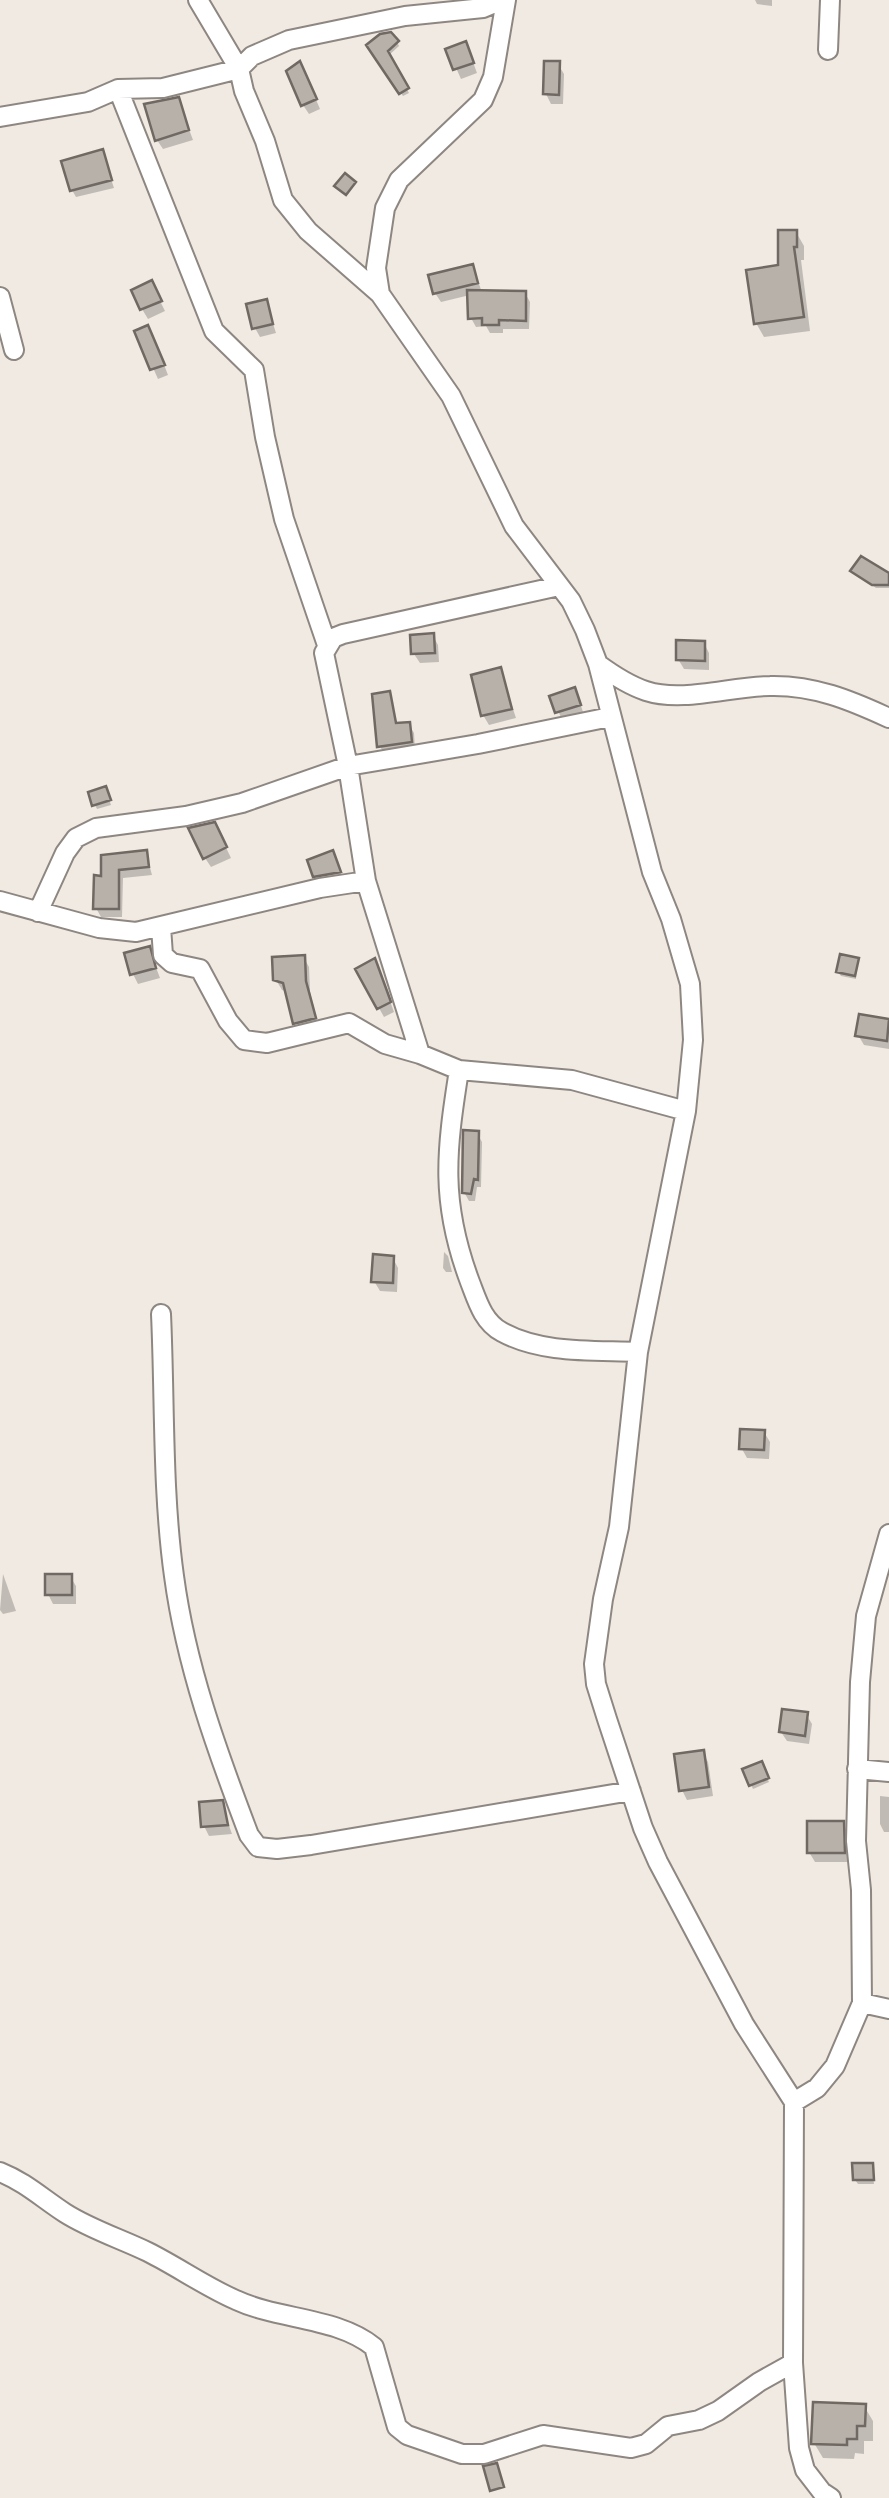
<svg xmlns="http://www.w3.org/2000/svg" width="889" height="2498" viewBox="0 0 889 2498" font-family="'Exo 2',sans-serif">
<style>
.shadow{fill:#0003}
.building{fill:#b8b1aa;stroke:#706963;stroke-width:2.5}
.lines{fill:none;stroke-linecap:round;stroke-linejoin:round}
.street-casing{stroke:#8e8781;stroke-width:22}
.street{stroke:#fff;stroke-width:18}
</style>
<rect width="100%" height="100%" fill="#f1eae3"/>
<path class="shadow" d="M755,0H772V6L757,4Z
M397,42L399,46L388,56L409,93L403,96L369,45Z
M448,50L470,54L477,73L461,79Z
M558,64L564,74L563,104H551L546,94Z
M305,74L320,109L309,114L303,105Z
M178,100L193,140L163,149L157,140Z
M102,152L114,188L76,197L72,190Z
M796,232L804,246V260H801L810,331L764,337L756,323Z
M472,266L482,292L525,293L530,302L529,329H503V333H490L486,326L476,327L471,318L470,295L441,302L435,293Z
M156,293L165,311L148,319L142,309Z
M266,302L276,333L260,337L255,328Z
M137,332L153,337L168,375L158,379Z
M853,571L889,576V588H876Z
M433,636L438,645L439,662L420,663L414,654Z
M704,643L709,653V670L684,669L678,659Z
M500,670L516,718L489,725L483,715Z
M388,693L398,726L409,725L414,733L415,750L384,754L380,746Z
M552,697L579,700L584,715L563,722Z
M107,793L111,805L97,809L95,805Z
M220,835L231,858L211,867L205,858Z
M146,853L152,875L123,878L122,917H101L96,908L103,878Z
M337,863L344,881L321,885L316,876Z
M149,949L160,978L138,984L133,974Z
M304,958L309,967L310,992L319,1028L301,1032L288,992L282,990L276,980Z
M857,960L856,979L841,976L838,972Z
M358,970L379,971L394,1012L384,1017Z
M861,1017L889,1022V1049L864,1045L858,1035Z
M477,1133L482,1142L481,1187H477L475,1201H469L464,1192Z
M444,1252L448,1256L452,1272H446L443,1268Z
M393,1258L398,1268L397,1292L380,1291L374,1281Z
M764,1432L770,1442L769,1459L747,1458L742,1449Z
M3,1574L16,1611L3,1614L0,1610Z
M70,1576L76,1586V1604H53L48,1594Z
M806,1714L812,1724L809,1744L787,1741L781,1732Z
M703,1753L708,1762L713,1796L687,1800L682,1790Z
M761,1765L769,1782L753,1789L745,1771Z
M880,1796L889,1797V1832H884L880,1824Z
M221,1803L232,1834L209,1836L204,1826Z
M843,1824L848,1833L849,1862H815L809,1852Z
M872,2165L874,2184H858L855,2180Z
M864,2406L873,2421V2441H864V2454L855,2453L854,2459L823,2458L814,2443Z"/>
<path class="building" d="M391,32L399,41L388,51L409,88L399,94L366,45L380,34Z
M466,41L474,63L453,70L445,49Z
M300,61L317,99L301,106L286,71Z
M544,61H560L559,95L543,94Z
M179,97L189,130L155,141L144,104Z
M103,149L112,180L70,191L61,161Z
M345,173L356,182L346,195L334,186Z
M778,230H797V247H794L804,317L754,324L746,270L778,265Z
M473,264L478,283L433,294L428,275Z
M152,280L162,301L140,310L131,290Z
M467,290L526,291V321L499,320V325H482V318L468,319Z
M267,299L273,324L252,329L246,304Z
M148,325L165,365L150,370L134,331Z
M861,556L889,573V585H872L850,571Z
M434,633L435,653L411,654L410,635Z
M676,640L705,641V661L676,660Z
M501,667L512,709L481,716L471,675Z
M575,687L581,705L555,713L549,696Z
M390,691L396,723L410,722L412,742L377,747L372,694Z
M106,786L111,800L92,806L88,792Z
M215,822L227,847L203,859L188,828Z
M147,850L149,867L119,870V909H93L94,875L101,876V855Z
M333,850L341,872L313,877L307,860Z
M150,946L156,968L130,975L124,953Z
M840,954L859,958L855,976L836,972Z
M305,955L306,981L316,1018L293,1024L283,983L273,980L272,957Z
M375,958L391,1002L377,1009L355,969Z
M859,1014L889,1019L887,1041L855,1036Z
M463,1130L479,1131L478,1180L474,1179L471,1194L462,1193Z
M373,1254L394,1256L393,1283L371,1282Z
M740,1429L765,1430L764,1450L739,1449Z
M45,1574H72V1595H45Z
M782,1709L808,1712L805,1736L779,1732Z
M704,1750L709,1787L679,1791L674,1754Z
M762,1761L769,1778L749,1786L742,1769Z
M223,1800L228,1825L201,1827L199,1802Z
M807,1821H844L845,1853H807Z
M852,2163H873L874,2180H853Z
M813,2402L866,2404L865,2426H857V2439H847V2445L811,2444Z
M497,2463L504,2487L490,2491L483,2466Z"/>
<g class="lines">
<g class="street-casing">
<path id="street" d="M198,0L239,69L244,91L265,141L283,200L308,231L380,294
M506,0L493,77L483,100L399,180L385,208L376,268L380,294L451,396L514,526L571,601L585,630L598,664L652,872L671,919L690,984L693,1040L686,1111L638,1352L619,1527L603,1599L594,1664L596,1684L607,1719L643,1828L658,1862L744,2024L794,2102L793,2363L799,2448L805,2470L822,2492L831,2498
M828,50L830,0
M118,89L214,331L254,370L265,437L284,519L327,645
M0,117L88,102L118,89L163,88L239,69L252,56L289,40L405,16L483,8L502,0
M0,297L14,350
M598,664C613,675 628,685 646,691C683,703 731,686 770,686C814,685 850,700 889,718
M0,901L99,928L136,932L320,888L366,881
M38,912L65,853L76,838L96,828L186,816L242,803L348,766L478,744L610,717
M161,927L163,955L172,963L200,969L228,1021L244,1040L267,1043L349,1023L385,1044L420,1054L459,1070L572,1080L686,1111
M420,1054L366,881L348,766L324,653L333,638L343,634L559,586
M459,1070C446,1152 440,1202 470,1282C477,1300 483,1322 502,1332C542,1354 594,1350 638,1352
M161,1314C165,1401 162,1490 174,1576C186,1666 217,1751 249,1835L258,1847L277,1849L311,1845L631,1791
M857,1769L889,1772
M862,2003L889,2009
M794,2102L817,2088L835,2066L862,2003L861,1890L856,1841L860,1682L866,1616L889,1534
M0,2172C25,2182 42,2198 65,2213C90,2229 121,2239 148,2252C178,2267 206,2287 236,2300C279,2320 337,2317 374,2347L397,2427L407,2435L462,2454H484L543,2435L631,2448L646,2444L668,2426L699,2420L718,2411L759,2382L793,2363"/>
</g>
<use href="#street" class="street"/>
</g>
</svg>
